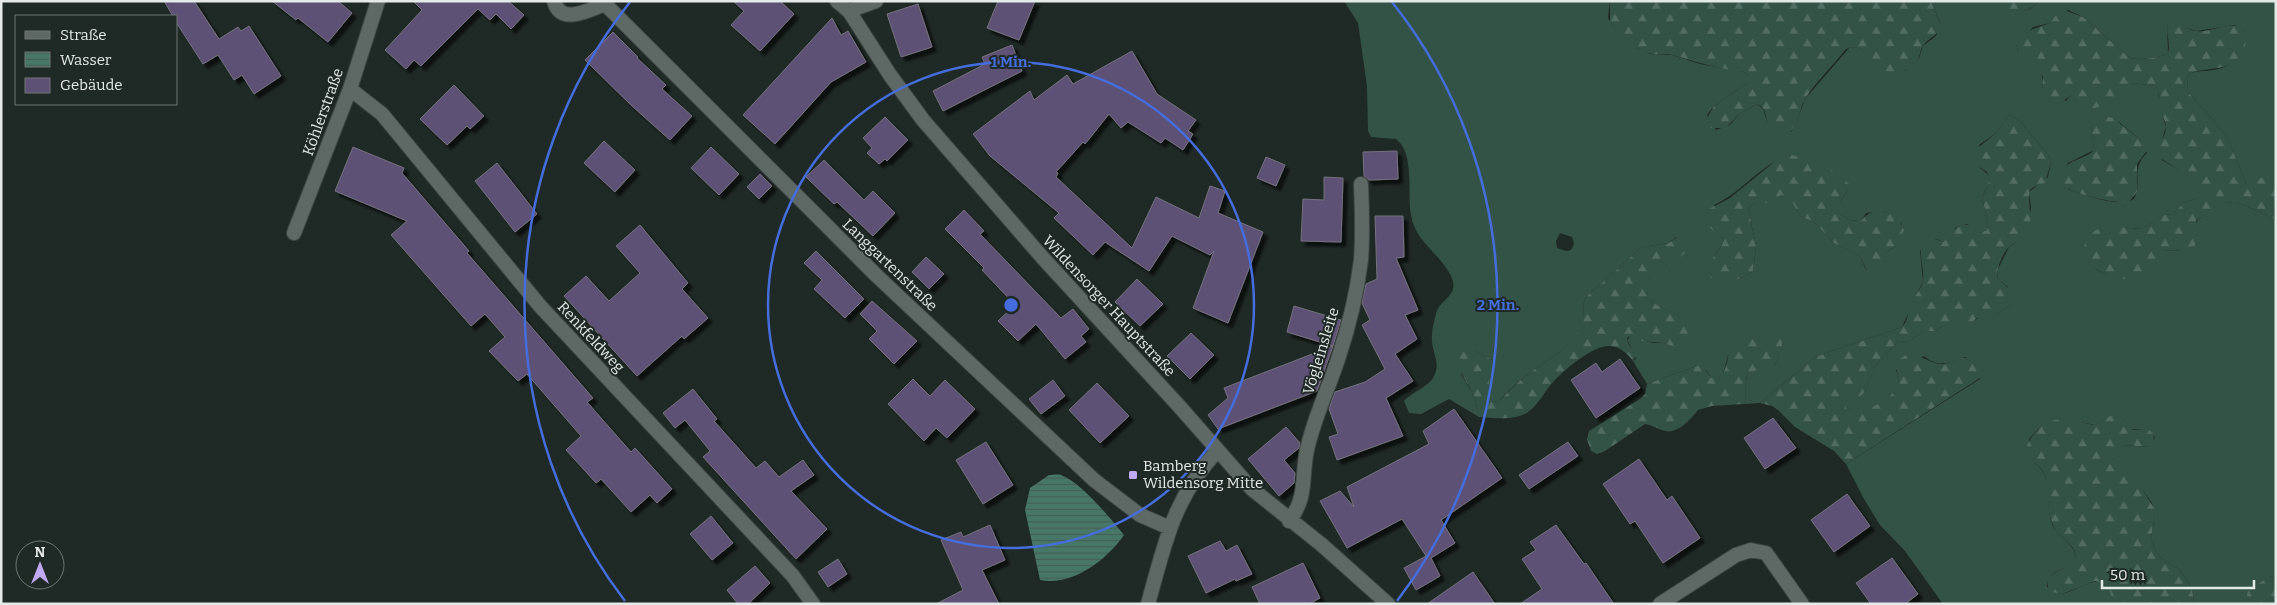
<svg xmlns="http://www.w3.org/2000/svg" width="2277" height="605" viewBox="0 0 2277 605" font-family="Bitter,serif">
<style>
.grass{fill:#345347;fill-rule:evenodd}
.forest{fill:url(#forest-firs)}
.water{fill:url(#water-rules)}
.building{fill:#5d5176;stroke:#75727d;filter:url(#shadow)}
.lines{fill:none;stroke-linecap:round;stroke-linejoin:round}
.minor-casing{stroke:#3d4542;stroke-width:16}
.minor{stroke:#5e6965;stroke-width:14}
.ring{fill:none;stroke:#456ddb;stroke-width:2.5}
.poi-dot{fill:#c1a8f3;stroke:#1f2925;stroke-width:2}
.labels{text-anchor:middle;stroke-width:4;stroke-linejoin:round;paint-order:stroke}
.street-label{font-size:15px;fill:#e4eae7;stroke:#1f2925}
.poi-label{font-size:15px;fill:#e4eae7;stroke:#1f2925;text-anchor:start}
.centre{fill:#456ddb;stroke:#1f2925;stroke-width:2.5}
.ring-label{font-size:15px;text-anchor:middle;font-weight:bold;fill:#456ddb;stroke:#1f2925;stroke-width:4;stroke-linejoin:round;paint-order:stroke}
</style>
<defs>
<pattern id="forest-firs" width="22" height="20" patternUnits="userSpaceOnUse" patternTransform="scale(1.25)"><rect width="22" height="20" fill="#345347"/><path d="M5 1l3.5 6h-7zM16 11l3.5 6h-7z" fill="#516c62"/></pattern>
<pattern id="water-rules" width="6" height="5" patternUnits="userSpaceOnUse" patternTransform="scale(1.25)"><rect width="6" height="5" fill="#477867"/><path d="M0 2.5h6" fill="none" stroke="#465f56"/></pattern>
<filter id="shadow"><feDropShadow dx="4.5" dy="4.5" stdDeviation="1" flood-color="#0009"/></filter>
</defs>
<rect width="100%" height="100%" fill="#1f2925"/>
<path class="grass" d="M1344,1H1610L1608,18L1613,26L1637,48L1651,54L1672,55L1700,64L1744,72L1748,75V83L1714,106L1707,115L1716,130L1730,125L1739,114L1757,104L1763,109L1769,127L1791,132L1796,124L1805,99L1850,47L1860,48L1872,63L1894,74L1906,70L1919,58L1923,46L1936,36L1940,23L1931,1C1948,1 1965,0 1982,1C1999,2 2024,23 2038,1H2276V184L2273,182L2246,183L2226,135L2188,92L2187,77L2189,74C2197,70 2205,72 2213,70C2233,67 2250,52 2244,31L2235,25L2196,31L2188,28L2186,23L2167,25L2168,53C2162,58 2138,60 2130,58L2083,17L2068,10L2056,15L2050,23L2033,27L2016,45L2019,53H2028C2037,61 2045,76 2042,88L2066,101L2071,95H2076C2082,98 2084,104 2088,105C2107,112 2120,93 2132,83L2155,86L2158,90V102L2166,127L2162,139V160L2174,167L2199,195L2196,199L2183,203L2173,214L2164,215L2142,229L2109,226L2087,260C2109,287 2131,273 2155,258C2159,255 2159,252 2163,250L2181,251L2199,218C2220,214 2213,217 2226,202L2239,203L2274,219L2276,213V578L2270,576C2259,583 2254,591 2248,602L2249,604H2194L2192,588L2179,569L2158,556L2151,538L2155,516L2152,503L2118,456V448L2122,445L2150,447L2155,437L2144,430L2130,429L2124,419L2114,415L2095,425L2065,419L2054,420L2038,429L2029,439V458C2058,478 2043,497 2052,524C2056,536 2079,546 2075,559C2070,573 2049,565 2047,587L2062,594C2082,590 2109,563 2114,604H1943L1905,551L1880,525L1864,499L1846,464L1980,379L1982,366L1965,357C1950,363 1938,368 1924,356L1896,370C1898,375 1900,380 1898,385C1893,400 1860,420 1846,408V400L1865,392L1875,366L1898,342L1909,341L1925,331H1936L1944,325H1955L1974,321L1981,316L1996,315L2011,304L2008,287L1998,279L1997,271L2009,247L2027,235L2031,207L2029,192L2048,177L2051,162L2049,156L2019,120L2009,115L1996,133L1979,145L1980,168C1998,180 1987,183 1982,198L1988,222L1987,230L1979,233L1967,224C1949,227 1954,232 1944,242L1936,239L1920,251L1923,281L1902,327L1815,357L1760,403L1744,404C1748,395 1742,377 1751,372C1758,368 1767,369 1775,365L1783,344C1757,335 1751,342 1728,355L1723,374L1716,378H1711L1706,370L1697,366L1647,384L1633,361L1636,359L1628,341L1629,336L1653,343H1664L1674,347L1686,321L1647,299C1647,277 1673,260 1689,249L1676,237L1669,243L1642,247L1586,297C1580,307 1587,317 1582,327C1569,350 1547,360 1527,375C1517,382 1507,392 1499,401L1493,402C1483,391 1491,374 1497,362L1474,351L1461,374L1475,398L1479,417L1449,399L1421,414L1409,413L1404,401C1413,391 1430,387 1435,374C1440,361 1432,352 1432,340C1431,332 1434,322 1436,314C1439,299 1462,296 1450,274C1438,252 1415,241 1411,215C1407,192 1415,153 1396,139L1371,137L1368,131L1367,86L1358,23ZM2119,122L2141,140L2147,153C2130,169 2143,181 2134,199C2119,208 2084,195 2068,189L2062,176L2068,163L2094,150L2091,124ZM1792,155C1813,159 1832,169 1848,184V190L1840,202V214L1849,220L1861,221L1866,213L1885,211L1902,224L1898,245L1886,252V261L1866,270L1860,256L1834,243L1814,222L1800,216L1790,197L1781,195C1769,205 1770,201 1756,202L1748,208L1756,246L1753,272L1736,280L1709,272C1709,257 1720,252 1724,239L1718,234L1714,205C1742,193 1763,161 1792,155ZM1560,233L1572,237L1574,244L1571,250L1566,251L1557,248L1556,241Z"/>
<path class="forest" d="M1610,1H1931L1941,26C1937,37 1929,37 1923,46C1920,50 1920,56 1917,61C1910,70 1890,79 1879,75L1860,48L1850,47L1845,50C1832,67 1816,81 1805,99C1799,109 1800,122 1791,131C1787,136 1779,137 1773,134C1764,127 1770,108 1757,104L1739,114L1726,128H1709L1705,122L1714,106L1748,83V75L1744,72C1721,69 1699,63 1676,56C1668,53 1660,55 1653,54C1635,51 1620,35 1610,22Z
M1985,1H2038C2027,18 1998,13 1985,1Z
M2064,10L2083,17L2130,58C2138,60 2162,58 2168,53C2173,38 2155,16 2185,16L2188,28C2202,38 2224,21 2241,27C2246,33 2247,38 2245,46C2239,74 2208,65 2189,74L2187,77L2188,92L2226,135L2246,183C2256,176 2267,176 2276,184L2274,219L2239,203L2226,202L2218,215L2199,218L2196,221L2200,233L2194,247L2185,251L2163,250L2145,275C2139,277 2133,279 2126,279C2107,278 2071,262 2088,238C2091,233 2095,230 2100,228C2115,223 2128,229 2142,229L2164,215L2173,214L2183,203L2196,199L2198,195L2174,167L2156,155C2154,145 2163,141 2165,133C2169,121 2160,116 2158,106C2157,98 2161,94 2155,86L2132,83L2130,85L2132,95L2128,100L2094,108H2089L2076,95H2071C2064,102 2054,106 2045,100L2042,92L2043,77L2030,55L2019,53L2016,45L2028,31L2050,23L2058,12Z
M2009,115L2019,120L2049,156L2051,162L2045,183C2041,184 2034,186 2031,189C2026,194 2033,220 2029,231C2026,240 2015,241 2009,247C2002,254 1995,271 1998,279L2014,293L2011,304L1996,315L1977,318L1967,327L1944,325L1936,331H1925L1909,341L1898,342L1875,366L1865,392L1859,397L1846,400V408C1858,419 1891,400 1897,387C1901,379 1896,372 1896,364C1909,343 1927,364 1942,364C1951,364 1960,356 1969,358L1982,366L1983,376L1846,464L1834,451L1795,427L1778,410L1772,406L1760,403L1815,357L1902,327C1909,320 1907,313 1910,305C1914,296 1921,291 1923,280C1925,264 1913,247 1931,238L1944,242L1949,232L1963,224L1971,226L1979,233L1987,230L1988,222L1982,198L1990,180L1987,172L1975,164L1974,151L1996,133Z
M2098,115L2113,118L2146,144L2148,149L2137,164V192L2129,202C2115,204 2071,194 2062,184C2060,157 2081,163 2094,150L2091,124Z
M1792,155C1813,158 1833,169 1849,184L1848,190L1840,202V214L1849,220L1861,221C1874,203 1897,210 1904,230L1898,245L1886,252V261L1882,270L1874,274L1868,273L1860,256L1834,243L1814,222L1800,216L1790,198L1781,195L1772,204L1756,202L1748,208L1756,246L1753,272L1736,280L1711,278C1703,261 1720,254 1724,239L1708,226L1707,210L1730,198L1779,158Z
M1681,234L1691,235L1694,240L1693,246C1678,262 1648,273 1647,299L1692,324V338L1686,346L1674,347L1664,343L1642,341L1629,336L1627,338L1629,345L1636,355L1633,361C1628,354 1620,347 1611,346C1594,344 1564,370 1553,382C1545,391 1539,404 1528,412C1515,421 1494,418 1479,417L1475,398L1457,365L1460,352L1474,351L1497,362L1498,371L1490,377C1489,385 1487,395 1493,402L1499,401C1508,392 1517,382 1527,375C1547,360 1569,350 1581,327C1587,317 1580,307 1586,297L1642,247L1669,243Z
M1775,335L1783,338L1782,348L1775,365C1767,372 1747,367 1746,380C1745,389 1747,396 1744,404L1712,406L1698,410C1691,419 1678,434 1665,431C1658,429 1652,425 1645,424L1605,451L1597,454L1591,451L1587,439L1589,431L1640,399L1645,394L1647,384L1697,366H1703L1711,378C1731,379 1724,354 1734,342C1742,334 1750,340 1760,339C1765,339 1770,337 1775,335Z
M2114,414L2122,417L2133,430H2149L2154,434L2153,445L2150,447L2123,445L2118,448V456L2130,470L2154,508L2155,516L2151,538L2158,556L2179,569L2192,588L2194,604H2114L2109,589L2103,583L2095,581L2062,594L2048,591V579C2054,570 2072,568 2075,558C2079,546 2058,537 2054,527C2040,500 2061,473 2024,456C2027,437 2044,418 2064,419C2075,419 2085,424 2095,425Z
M2270,576L2276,578V604H2249L2246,599L2248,591Z"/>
<path class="water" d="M1049,475C1052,475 1058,474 1061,475C1082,483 1110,518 1124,535C1107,560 1071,587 1040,580L1025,510L1030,488Z"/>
<path class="building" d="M164,1H194L219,39L238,27L241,31L249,26L281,76L254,94L242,75L234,80L218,55L203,64L176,22V16H173Z
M272,1H338L352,13L328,42L298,18L296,20Z
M413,1H508L524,15L511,29L496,14L490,20L478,9L421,66L414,60L406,69L385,50L422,10Z
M733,1H780L794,14L760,51L731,25L744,11Z
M998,1H1035L1019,40L987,28Z
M918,4L932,47L901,57L887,14Z
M832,18L841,35L848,31L866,62L831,82L775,144L743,115Z
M613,32L638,57L637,58L666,85L662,89L692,116L670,140L632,106L585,60Z
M1012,45L1022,71L943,111L933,91L985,64L982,57Z
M1132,51L1157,94L1196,120L1188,131L1193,134L1183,150L1165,138L1161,143L1128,122L1121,128L1109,114L1085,144L1083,142L1056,172L1058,173L1056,177L1132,248L1156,197L1199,218L1210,186L1225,191L1218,213L1263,232L1228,323L1193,308L1214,251L1210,255L1172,236L1149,271L1105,242L1093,255L1054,218L1059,213L990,156L973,134L1030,91L1034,100L1067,75L1073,84Z
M454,85L484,116L470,129L467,126L447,145L420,119Z
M885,117L908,140L887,161L885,159L879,164L867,153L872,148L863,138Z
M604,141L635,170L615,192L584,163Z
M353,147L404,168L402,173L469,251L467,253L593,398L587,402L631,452L635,448L672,489L657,503L650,495L631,512L601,479L596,483L566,450L581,436L527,374L518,381L489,351L505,337L485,314L471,326L391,235L407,221L335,191Z
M711,147L739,174L719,195L691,168Z
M1397,151L1398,179L1369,180L1364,176L1363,152Z
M1266,157L1285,165L1276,186L1257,178Z
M824,160L864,200L873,191L895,213L873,236L837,202L834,204L806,177Z
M497,163L537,214L515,232L475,181Z
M760,174L772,186L759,199L747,187Z
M1324,177L1343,178L1341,242L1301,241L1303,199L1324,200Z
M964,210L984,231L980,234L1061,318L1073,309L1089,329L1081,336L1086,342L1065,359L1036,324L1018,341L998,321L1015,305L982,270L984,268L945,229Z
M1375,216H1403L1404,257L1396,258L1418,310L1405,315L1417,339L1395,354L1413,381L1386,398L1403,436L1337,460L1329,437L1338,434L1329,409L1335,392L1365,382L1385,369L1362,325L1370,320L1362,303L1366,284L1377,279Z
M640,225L688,283L682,289L708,318L684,339L682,336L637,376L564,296L586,276L609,301L640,273L616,246Z
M816,251L864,299L845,318L814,289L822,280L804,263Z
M926,257L944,274L929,289L912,272Z
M1137,279L1163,304L1140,326L1115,302Z
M872,301L917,341L894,364L869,339L877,331L860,314Z
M1294,306L1341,320L1333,346L1287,332Z
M1191,333L1214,355L1190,379L1167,356Z
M1333,346L1317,391L1218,429L1208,415L1228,398L1224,388Z
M1620,359L1640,388L1596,418L1571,380L1596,363L1602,372Z
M913,379L930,396L945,380L975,409L947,438L936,428L924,441L888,404Z
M1053,380L1065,396L1041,414L1029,399Z
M1097,383L1129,416L1100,443L1069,410Z
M693,389L717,419L714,421L756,468L765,461L779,477L803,460L814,475L791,491L827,529L796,559L703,457L710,451L685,420L675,428L663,413Z
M1454,409L1502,478L1441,520L1455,543L1431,558L1440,576L1416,590L1404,568L1426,556L1402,519L1347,548L1320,501L1340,491L1354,507L1347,487L1429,444L1423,431Z
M1773,418L1796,448L1765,469L1744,438Z
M1286,427L1300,443L1299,448L1284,460L1295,473L1294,483L1279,496L1248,459Z
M986,442L1013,485L983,504L956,460Z
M1568,442L1578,456L1529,489L1519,475Z
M1639,459L1667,500L1672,496L1700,538L1663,563L1635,521L1630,524L1603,484Z
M1847,494L1870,526L1834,552L1811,520Z
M711,516L733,543L712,560L690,534Z
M990,525L1005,560L982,570L999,604H936L963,590L941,540L961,532L963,537Z
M1556,525L1584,564L1586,563L1614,604H1520L1542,589L1522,559L1536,550L1530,542Z
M1220,541L1226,551L1237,545L1252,574L1236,581L1235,579L1206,593L1188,556Z
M1892,558L1918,594L1905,604H1871L1856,583Z
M838,559L847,574L828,587L818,572Z
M1303,563L1320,598L1309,604H1260L1252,587Z
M755,566L770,583L748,604H738L727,590Z
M1473,572L1495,604H1427Z"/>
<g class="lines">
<g class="minor-casing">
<path id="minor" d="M554,1C561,26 589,10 605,4
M602,1L877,276L1094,480L1140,515L1170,528
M837,1L849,11L890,75L923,120L1042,257L1179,406L1252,489L1322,545L1388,604
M849,11L876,1
M350,89L382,114L540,306L793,576L813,604
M294,233L350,89L378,1
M1289,521C1308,497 1301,477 1307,450C1314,417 1329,388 1339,356C1349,326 1357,292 1361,260C1363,235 1362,209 1361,184
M1148,604C1165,543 1173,499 1217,451
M1660,604L1736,555L1751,550L1766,553L1802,604"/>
</g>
<use href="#minor" class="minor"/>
</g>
<g class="ring">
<circle cx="1011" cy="305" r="243"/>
<path d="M625 601A487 487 0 0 1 630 2M1392 2A487 487 0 0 1 1397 601"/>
</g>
<rect class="poi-dot" x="1128" y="470" width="10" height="10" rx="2.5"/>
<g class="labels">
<g class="street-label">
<text transform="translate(323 112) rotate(-70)" y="5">Köhlerstraße</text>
<text transform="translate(890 265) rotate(44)" y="5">Langgartenstraße</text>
<text transform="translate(1109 306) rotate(47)" y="5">Wildensorger Hauptstraße</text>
<text transform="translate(591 337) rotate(47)" y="5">Renkfeldweg</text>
<text transform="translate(1321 351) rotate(-73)" y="5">Vögleinsleite</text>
</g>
<g class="poi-label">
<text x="1143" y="471">Bamberg<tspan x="1143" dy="17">Wildensorg Mitte</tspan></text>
</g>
</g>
<circle cx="1011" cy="305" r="8" class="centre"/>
<g class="ring-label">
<text x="1011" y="67">1 Min.</text>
<text x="1498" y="310">2 Min.</text>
</g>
<rect width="2277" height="605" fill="none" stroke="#e4eae7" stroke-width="5"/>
<rect x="15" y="15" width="162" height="90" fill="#1f2925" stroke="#6e7673"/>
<rect x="25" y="31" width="25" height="8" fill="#5e6965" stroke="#6e7673"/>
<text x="60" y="40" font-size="15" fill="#e4eae7">Straße</text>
<rect x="25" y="52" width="25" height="15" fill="url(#water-rules)" stroke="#6e7673"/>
<text x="60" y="65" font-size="15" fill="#e4eae7">Wasser</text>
<rect x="25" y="78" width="25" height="15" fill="#5d5176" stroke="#6e7673"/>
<text x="60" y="90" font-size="15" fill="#e4eae7">Gebäude</text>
<g transform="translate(40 565)"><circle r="24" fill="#1f2925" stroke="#6e7673"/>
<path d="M0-4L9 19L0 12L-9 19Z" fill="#c1a8f3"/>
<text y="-8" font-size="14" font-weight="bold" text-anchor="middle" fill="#e4eae7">N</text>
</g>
<path d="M2102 580v8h152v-8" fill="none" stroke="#e4eae7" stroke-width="2.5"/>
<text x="2110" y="580" font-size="15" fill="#e4eae7" stroke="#1f2925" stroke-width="4" paint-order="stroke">50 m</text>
</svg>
